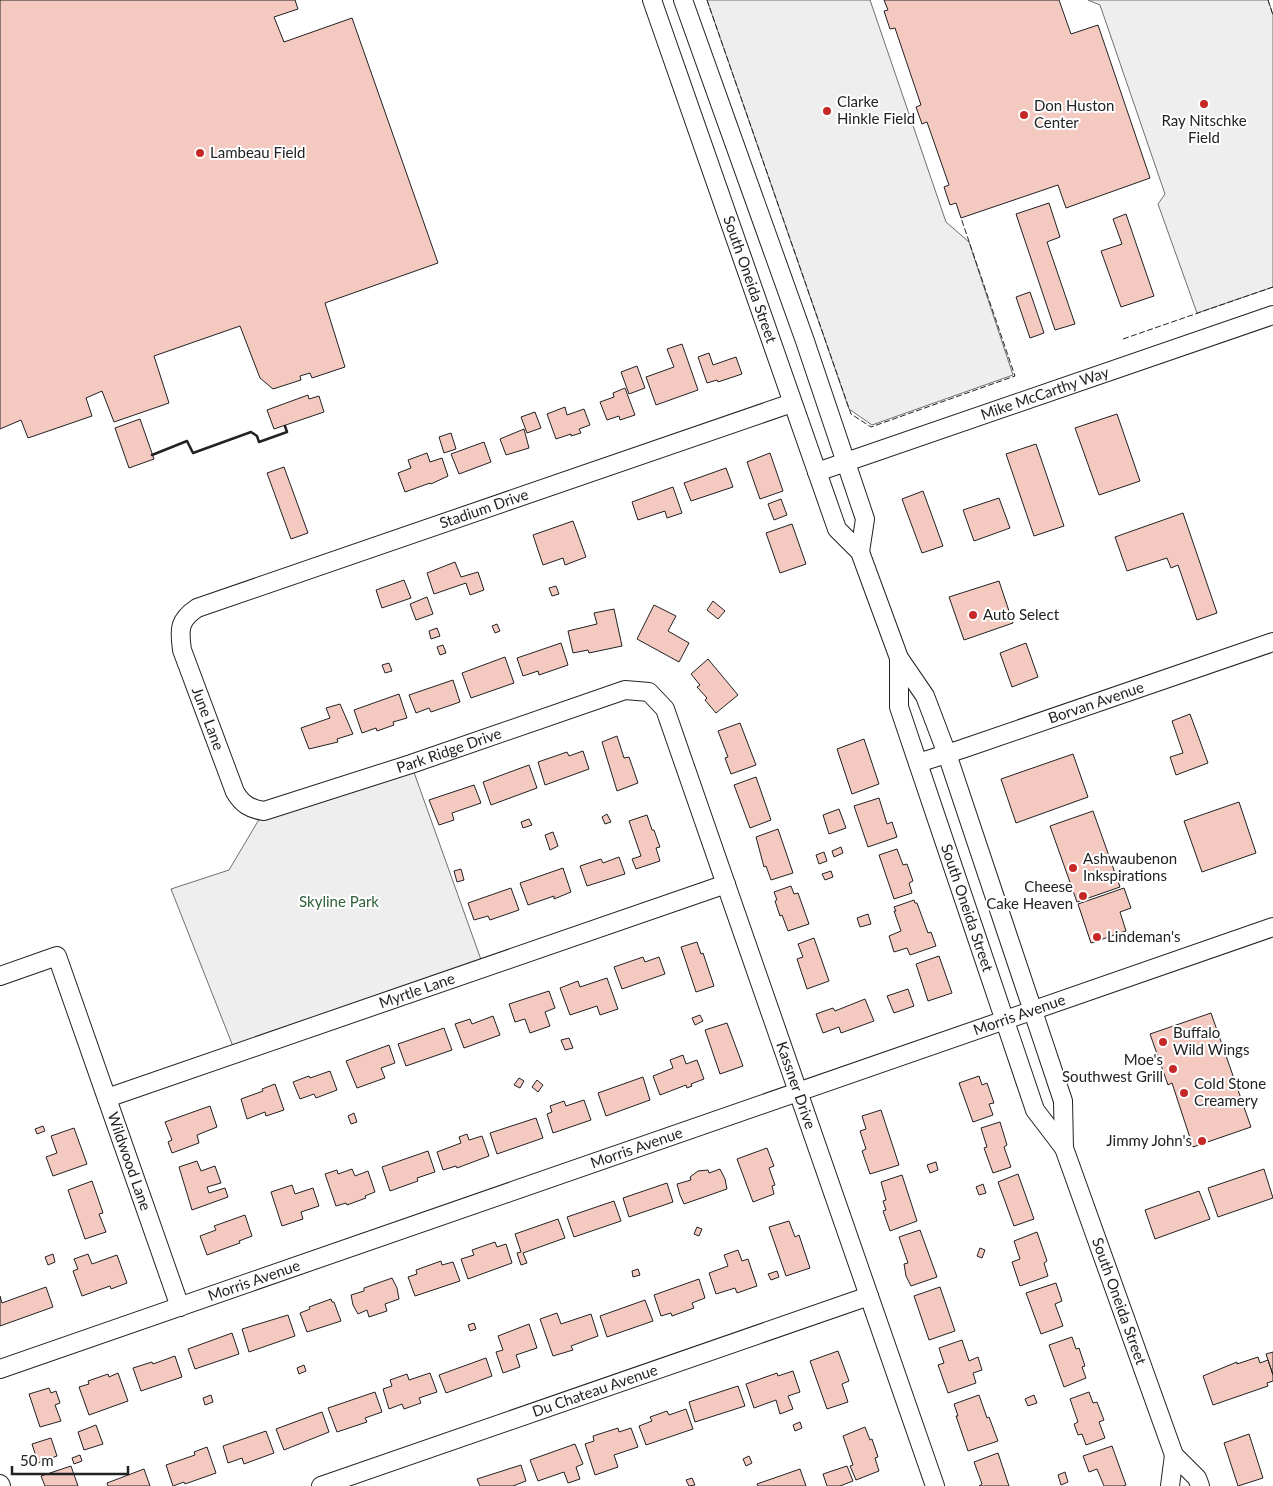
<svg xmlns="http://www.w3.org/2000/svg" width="1273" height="1486" viewBox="0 0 1273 1486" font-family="Lato,sans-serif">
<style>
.green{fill:#eee;stroke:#6f6f6f}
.building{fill:#f3c9c0;stroke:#222}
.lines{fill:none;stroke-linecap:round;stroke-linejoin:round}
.minor-casing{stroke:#222;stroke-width:20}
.minor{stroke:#fff;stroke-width:18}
.fence{stroke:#222;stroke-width:1;stroke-dasharray:6 2.5;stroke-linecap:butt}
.wall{stroke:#222;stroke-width:2.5}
.poi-dot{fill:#c62828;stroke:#fff;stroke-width:2}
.labels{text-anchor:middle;stroke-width:4;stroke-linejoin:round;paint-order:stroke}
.poi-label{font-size:15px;fill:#222;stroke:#fff;text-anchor:start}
.street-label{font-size:15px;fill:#222;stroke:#fff}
.park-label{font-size:15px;fill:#2f5e38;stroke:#fff}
</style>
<rect width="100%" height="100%" fill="#fff"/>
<path class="green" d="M707,0H870L946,222L969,242L1013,375L872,425L849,409Z
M1088,0H1268L1273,15V287L1197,313L1158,204L1165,194L1100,5Z
M411,764L484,968L236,1054L171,889L229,870L264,811Z"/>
<path class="building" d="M0,0H295L298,9L274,17L284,42L352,18L438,263L325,303L345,367L312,378L310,373L300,376L301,380L273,389L260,378L240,326L154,356L169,403L114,422L102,391L86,398L92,416L28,438L21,420L0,429Z
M884,0H1059L1071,34L1098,25L1150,178L1066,208L1058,185L961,218L956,203L950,205L944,187L949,185L927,122L922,124L916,107L921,105L895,28L890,29L884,11L888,10Z
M1049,203L1060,237L1047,242L1075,324L1055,330L1016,214Z
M1126,214L1154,296L1121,307L1101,251L1122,244L1113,219Z
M1030,292L1044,333L1030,338L1016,297Z
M682,344L698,390L656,405L646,377L674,367L667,349Z
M709,353L713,365L736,357L742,374L718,382L717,380L707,383L698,357Z
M637,366L645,388L629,394L621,372Z
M625,388L635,415L620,420L619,416L607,420L600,402L614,397L613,393Z
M308,395L309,399L319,396L324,412L274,429L267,410Z
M565,407L567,415L584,409L590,425L579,429L581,433L571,436V434L556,439L547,414Z
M535,412L541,428L527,433L521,417Z
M1117,414L1140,481L1099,495L1075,428Z
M140,419L154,459L129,468L115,428Z
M524,429L529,448L506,455L500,439Z
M451,433L456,449L444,453L439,437Z
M484,442L491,462L459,474L451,454Z
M1036,444L1064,526L1034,536L1006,454Z
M427,453L430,462L442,458L448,476L431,484L430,483L405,492L398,473L411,468L408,460Z
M770,453L783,491L760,499L747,462Z
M284,467L308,533L291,539L267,473Z
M726,468L733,487L691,501L684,483Z
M673,487L682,513L667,518L665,511L638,520L632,502Z
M923,491L943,546L922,553L902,499Z
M999,498L1010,528L974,541L963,510Z
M781,499L787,515L774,520L768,504Z
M1183,513L1217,613L1197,620L1178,565L1171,568L1167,558L1127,571L1115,537Z
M573,521L586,557L565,565L563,558L543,565L533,535Z
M792,524L806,564L780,573L766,533Z
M455,562L461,577L478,572L484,590L470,595L466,583L434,594L427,573Z
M404,580L411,598L382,608L376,590Z
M999,581L1013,623L964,640L949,597Z
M556,586L559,594L552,596L549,588Z
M427,597L433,614L416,620L410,604Z
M713,601L725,611L718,619L707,610Z
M654,605L676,616L668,631L689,643L679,662L637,639Z
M614,609L622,646L589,653L588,650L573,653L568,631L597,624L594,613Z
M497,624L500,631L495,633L492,626Z
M437,628L440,636L431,639L429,631Z
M561,643L568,665L539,675L538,671L523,676L517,658Z
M1026,643L1038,677L1012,687L1000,653Z
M443,645L446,653L440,655L437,647Z
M505,657L514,683L471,698L462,673Z
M708,659L738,695L716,713L705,700L707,698L697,687L700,685L691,674Z
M389,663L392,671L385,673L382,665Z
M453,680L460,702L431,712L429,708L416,713L409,695Z
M399,694L407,718L393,722L394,725L377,731L376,728L362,733L354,710Z
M340,704L353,734L337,739L338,742L309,749L301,728L330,718L326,708Z
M1190,714L1208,763L1176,775L1170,757L1183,753L1172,721Z
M740,723L756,765L731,774L725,758L728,757L718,731Z
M617,736L624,758L629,757L638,783L617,791L602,742Z
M864,739L879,784L852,794L837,749Z
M583,751L589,769L545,785L538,762L567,752L569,756Z
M1073,754L1088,797L1016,823L1001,779Z
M529,765L537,788L491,805L483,782Z
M756,777L771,820L750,828L734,785Z
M474,785L481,803L452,813L454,820L439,825L429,800Z
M879,798L887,824L892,822L897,837L868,847L854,806Z
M1239,802L1256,853L1202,872L1184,821Z
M839,809L846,828L829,834L823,815Z
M1093,811L1120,887L1077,902L1050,826Z
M607,814L611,822L605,824L602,817Z
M647,815L652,830H654L660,847L656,848L660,861L636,869L632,859L641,856L629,821Z
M529,819L532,825L523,828L521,822Z
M778,829L793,873L771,880L766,866L764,867L756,837Z
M553,832L558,846L550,850L545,835Z
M841,847L843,853L834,857L832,851Z
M897,849L903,865L907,864L913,881L909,883L912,893L894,899L879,855Z
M824,852L827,861L819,864L816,855Z
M619,857L625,874L587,886L580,866L601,859L603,863Z
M563,868L571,892L554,899V896L528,905L520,883Z
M461,869L464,880L457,882L454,871Z
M831,871L833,877L825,880L822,874Z
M791,886L794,894L798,893L809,924L788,931L782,915L780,916L775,901L777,900L774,892Z
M511,888L519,910L490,920L488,916L474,920L468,903Z
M1124,888L1131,908L1120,912L1126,931L1091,943L1078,904Z
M914,900L915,903H917L928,933L931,932L936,946L910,955L907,948L894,952L889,936L901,931L894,911H896L894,907Z
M868,914L871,924L860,927L857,918Z
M814,938L829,981L807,989L797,959L803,957L798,944Z
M697,942L701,954L703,953L714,986L696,992L681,947Z
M939,956L952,993L928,1001L916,964Z
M643,957L645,962L659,957L665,974L622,989L614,967Z
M607,978L618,1009L600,1015L597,1006L570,1015L560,988L578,981L580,987Z
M908,989L914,1006L894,1013L887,996Z
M549,991L555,1008L545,1012L550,1026L530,1033L525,1019L515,1022L509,1004Z
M865,999L874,1021L841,1033L839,1027L823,1033L816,1014L833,1008L835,1011Z
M1211,1013L1251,1127L1193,1147L1172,1083L1168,1085L1150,1034Z
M700,1015L703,1021L695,1025L692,1018Z
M493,1016L500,1035L464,1048L455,1024L470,1019L472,1024Z
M727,1023L743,1066L720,1074L705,1030Z
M444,1028L452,1050L406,1066L398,1044Z
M569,1038L573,1048L565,1050L561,1040Z
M389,1045L395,1063L381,1068L385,1078L357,1088L346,1061Z
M683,1055L686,1064L697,1060L704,1079L691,1084L692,1086L687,1088L686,1085L660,1095L653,1076L673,1068L670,1060Z
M330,1071L337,1090L316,1098L314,1094L300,1099L293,1082L309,1076L310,1078Z
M979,1076L982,1085L987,1083L994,1103L989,1104L993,1115L973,1122L959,1083Z
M643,1077L650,1100L606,1116L598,1093Z
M519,1078L524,1081L520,1088L514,1085Z
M537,1080L543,1085L538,1092L532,1087Z
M275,1084L284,1110L266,1116L265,1112L247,1119L241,1099L263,1091L262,1089Z
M584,1100L591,1120L553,1133L547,1114L552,1112L550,1106L564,1101L566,1106Z
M210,1106L217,1127L197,1135L199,1143L172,1153L168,1142L172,1140L165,1122Z
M881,1110L899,1165L870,1174L862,1151L866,1149L860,1131L866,1129L862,1116Z
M354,1113L357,1122L351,1124L348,1116Z
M536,1118L543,1138L497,1154L490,1133Z
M1000,1122L1007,1145L1004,1147L1011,1167L993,1173L984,1148L987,1147L981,1128Z
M43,1126L45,1131L37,1134L35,1129Z
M74,1128L87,1164L53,1176L46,1157L57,1153L51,1136Z
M467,1134L469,1140L482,1136L489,1156L457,1168L456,1166L443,1170L437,1152L461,1143L459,1137Z
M767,1148L774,1166L769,1168L775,1185L772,1186L774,1194L753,1202L737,1159Z
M428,1151L435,1172L417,1178L418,1181L390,1191L382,1167Z
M197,1161L201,1171L215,1166L221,1183L207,1187L209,1193L225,1188L228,1197L192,1210L179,1167Z
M936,1162L938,1170L930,1173L927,1165Z
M352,1169L355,1176L368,1171L375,1192L365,1196L366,1198L347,1205L346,1203L336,1206L325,1174L337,1170L338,1174Z
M720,1169L725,1179L727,1189L684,1204L680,1195L677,1184L691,1180L690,1177L698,1171L708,1170L709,1173Z
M1264,1169L1273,1198L1218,1217L1208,1188Z
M1018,1174L1034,1219L1014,1226L998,1182Z
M902,1175L917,1221L890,1231L883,1211L886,1210L883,1201L886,1200L881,1182Z
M92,1181L103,1213L99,1214L106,1232L85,1239L68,1190Z
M667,1183L673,1202L629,1217L623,1198Z
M983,1184L986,1193L979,1195L976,1187Z
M292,1185L295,1194L313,1188L319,1206L301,1212L303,1219L282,1226L271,1192Z
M1199,1191L1210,1219L1155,1239L1145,1210Z
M614,1201L621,1221L574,1237L567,1217Z
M245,1215L252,1236L239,1241L240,1243L207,1255L200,1236L216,1230L214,1226Z
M558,1219L565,1238L523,1253L527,1263L521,1265L517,1253L521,1252L515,1234Z
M789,1221L795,1237L799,1235L810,1268L786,1276L769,1227Z
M697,1227L702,1229L699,1236L694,1234Z
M920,1230L937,1277L911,1286L906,1276L904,1264L908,1263L899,1237Z
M1037,1232L1047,1261L1044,1263L1048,1276L1020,1286L1012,1262L1020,1259L1014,1241Z
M495,1242L497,1247L506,1244L512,1263L468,1279L461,1259L474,1255L472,1250Z
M980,1248L985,1250L982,1258L977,1256Z
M738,1250L742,1261L748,1259L757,1286L737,1293L735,1288L716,1294L709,1273L728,1266L724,1255Z
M53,1254L55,1262L48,1265L45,1257Z
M88,1254L92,1264L117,1255L127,1283L111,1289L110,1286L82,1296L73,1271L78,1269L74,1259Z
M441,1261L442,1265L453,1262L460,1281L415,1296L408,1277L417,1274L416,1270Z
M638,1269L640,1275L633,1277L632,1271Z
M777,1271L779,1277L771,1280L768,1274Z
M392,1278L397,1288L399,1299L385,1304L387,1311L369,1317L367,1310L358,1314L353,1305L351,1295L364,1291V1288Z
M699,1279L705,1298L692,1303L694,1308L672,1316L671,1313L661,1316L654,1295Z
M1056,1283L1062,1301L1055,1304L1063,1326L1041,1334L1026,1293Z
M46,1287L53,1307L0,1326V1296L2,1303Z
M940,1287L955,1331L929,1340L914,1296Z
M331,1299L332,1302H334L341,1321L307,1332L300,1313L310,1309L309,1307Z
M645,1300L653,1321L607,1337L600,1316Z
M557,1313L561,1324L591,1314L598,1336L571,1346L573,1350L553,1356L540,1319Z
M288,1315L295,1336L249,1352L242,1329Z
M474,1323L476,1329L470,1331L468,1325Z
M529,1324L537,1348L516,1355L520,1367L503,1373L496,1352L503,1350L498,1336Z
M232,1333L239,1354L195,1369L188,1349Z
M1072,1337L1076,1349L1079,1348L1085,1366L1082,1367L1086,1378L1064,1387L1049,1345Z
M962,1340L969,1361L978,1357L982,1370L973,1373L976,1383L948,1393L938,1365L944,1363L939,1348Z
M838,1351L849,1381L842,1384L848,1402L827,1409L810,1361Z
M1273,1352V1375L1266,1354Z
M175,1356L182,1377L141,1391L133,1368L152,1362L153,1364Z
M1258,1357L1260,1363L1268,1360L1273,1375V1381L1267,1383L1268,1386L1213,1405L1203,1376L1237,1362V1364Z
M486,1358L492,1376L446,1393L439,1375Z
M304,1365L306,1371L299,1374L297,1368Z
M793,1371L800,1392L788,1396L793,1409L780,1414L776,1400L754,1408L746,1384L777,1373L778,1376Z
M118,1373L128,1401L89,1415L79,1387L89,1384L88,1381L108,1374L109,1377Z
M430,1373L437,1392L419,1398L421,1403L404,1409L402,1404L389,1409L383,1389L392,1386L390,1380L407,1374L409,1380Z
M738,1386L745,1406L695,1422L689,1402Z
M49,1388L51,1393L56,1391L60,1403L55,1405L61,1421L40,1427L29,1394Z
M375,1392L382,1412L365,1418L367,1422L337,1432L328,1408Z
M1089,1392L1093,1403L1097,1402L1104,1420L1099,1422L1105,1438L1086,1445L1082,1434L1078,1435L1074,1424L1078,1422L1070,1399Z
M211,1395L213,1402L205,1405L203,1398Z
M979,1395L987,1418L989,1417L998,1441L968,1451L956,1416H958L954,1404Z
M1034,1395L1037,1403L1028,1406L1025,1399Z
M686,1409L693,1429L646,1445L639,1426L652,1421L650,1417L667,1411L669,1415Z
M322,1412L329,1432L284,1450L276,1429Z
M800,1422L802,1428L795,1431L793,1425Z
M96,1425L103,1444L84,1450L78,1432Z
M865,1427L870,1440L872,1439L878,1457L875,1458L879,1471L856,1480L850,1466L853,1465L843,1436Z
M618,1428L619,1432L631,1428L638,1447L614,1455L618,1467L595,1475L585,1444L594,1441L593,1436Z
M266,1431L274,1453L244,1464L242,1458L228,1463L223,1446Z
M1249,1434L1263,1478L1238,1486L1224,1443Z
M51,1438L57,1456L38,1463L32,1444Z
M575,1444L583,1464L576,1467L580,1479L568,1483L564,1472L538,1481L530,1460Z
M1112,1446L1126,1485L1123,1486H1104L1097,1469L1089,1472L1083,1456Z
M207,1447L216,1473L185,1484L184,1482L173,1486L166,1465L195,1455L194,1452Z
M998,1453L1009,1486H979L982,1484L974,1462Z
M80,1455L82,1461L74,1464L72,1458Z
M749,1456L752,1463L746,1466L743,1459Z
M521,1465L526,1481L513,1486H480L477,1479Z
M71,1466L78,1486H45L41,1476Z
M847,1466L853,1481L840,1486H827L823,1474Z
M144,1469L150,1486H108L107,1483Z
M800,1469L806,1486H758L757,1484Z
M1065,1472L1068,1482L1061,1485L1058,1475Z
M692,1478L695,1485L689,1486L686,1480Z"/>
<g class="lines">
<g class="minor-casing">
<g id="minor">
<path id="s1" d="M652,0L837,529L860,552L899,658L925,696L947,754L1063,1101L1064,1148"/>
<path d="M683,0L805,341L865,519L860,552"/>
<path id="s2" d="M792,403L197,608C179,620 179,629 182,650L235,792C242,804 250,809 264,811L411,764L625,690L649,692L665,709L935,1486"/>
<path id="s3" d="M817,472L1273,315"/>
<path id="s4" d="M899,658V707L1035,1110L1064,1148L1174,1455L1197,1478L1200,1486"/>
<path id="s5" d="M918,763L962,749L1273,642"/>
<path id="s6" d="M0,976L57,956L180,1307"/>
<path id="s7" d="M107,1098L726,884"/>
<path id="s8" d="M0,1369L1273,927"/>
<path d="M0,1484L1,1486"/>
<path id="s9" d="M321,1486L869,1296"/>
<path d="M1170,1486L1174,1455"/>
</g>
</g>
<use href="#minor" class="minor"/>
<path class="fence" d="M707,0L851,414L871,427L1015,376L961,218
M1268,0L1273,15
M1123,339L1273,287"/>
<path class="wall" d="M152,455L187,441L193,453L251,432L257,436L259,442L287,432L285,426"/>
</g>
<g class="poi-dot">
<circle cx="1204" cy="104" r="5"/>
<circle cx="827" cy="111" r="5"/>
<circle cx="1024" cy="115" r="5"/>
<circle cx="200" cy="153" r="5"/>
<circle cx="973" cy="615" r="5"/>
<circle cx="1073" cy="868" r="5"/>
<circle cx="1083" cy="896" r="5"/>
<circle cx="1097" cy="937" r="5"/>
<circle cx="1163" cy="1042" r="5"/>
<circle cx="1173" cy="1069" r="5"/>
<circle cx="1184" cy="1093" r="5"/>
<circle cx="1202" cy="1141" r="5"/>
</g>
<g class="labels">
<g class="poi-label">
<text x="837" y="107">Clarke<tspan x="837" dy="17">Hinkle Field</tspan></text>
<text x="1034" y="111">Don Huston<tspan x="1034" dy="17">Center</tspan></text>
<text x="1204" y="126" text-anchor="middle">Ray Nitschke<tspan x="1204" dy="17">Field</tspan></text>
<text x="210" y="158">Lambeau Field</text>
<text x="983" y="620">Auto Select</text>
<text x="1083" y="864">Ashwaubenon<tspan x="1083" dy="17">Inkspirations</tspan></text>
<text x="1073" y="892" text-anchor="end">Cheese<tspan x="1073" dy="17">Cake Heaven</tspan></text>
<text x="1107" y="942">Lindeman's</text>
<text x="1173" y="1038">Buffalo<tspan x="1173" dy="17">Wild Wings</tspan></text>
<text x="1163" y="1065" text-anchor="end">Moe's<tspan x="1163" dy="17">Southwest Grill</tspan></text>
<text x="1194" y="1089">Cold Stone<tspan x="1194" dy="17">Creamery</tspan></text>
<text x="1192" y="1146" text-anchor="end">Jimmy John's</text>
</g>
<g class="street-label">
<text dy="5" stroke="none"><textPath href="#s1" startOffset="296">South Oneida Street</textPath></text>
<text dy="5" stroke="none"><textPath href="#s3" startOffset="241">Mike McCarthy Way</textPath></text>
<text transform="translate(484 509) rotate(-19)" y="5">Stadium Drive</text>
<text dy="5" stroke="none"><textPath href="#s5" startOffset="188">Borvan Avenue</textPath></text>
<text dy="5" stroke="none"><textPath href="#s2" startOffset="751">June Lane</textPath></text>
<text dy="5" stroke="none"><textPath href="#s2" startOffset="1060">Park Ridge Drive</textPath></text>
<text dy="5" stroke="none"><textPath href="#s4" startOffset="261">South Oneida Street</textPath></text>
<text dy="5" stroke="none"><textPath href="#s7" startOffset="328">Myrtle Lane</textPath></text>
<text dy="5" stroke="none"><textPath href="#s8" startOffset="1079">Morris Avenue</textPath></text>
<text dy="5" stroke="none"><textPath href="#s2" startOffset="1692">Kassner Drive</textPath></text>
<text dy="5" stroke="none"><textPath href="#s8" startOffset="674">Morris Avenue</textPath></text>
<text dy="5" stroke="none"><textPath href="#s6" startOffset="278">Wildwood Lane</textPath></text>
<text dy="5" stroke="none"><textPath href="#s8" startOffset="269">Morris Avenue</textPath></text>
<text dy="5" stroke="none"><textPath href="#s4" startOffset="685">South Oneida Street</textPath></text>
<text dy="5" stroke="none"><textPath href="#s9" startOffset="290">Du Chateau Avenue</textPath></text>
</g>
<g class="park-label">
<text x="339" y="907">Skyline Park</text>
</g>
</g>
<path d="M12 1466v8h116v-8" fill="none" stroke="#222222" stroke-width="2.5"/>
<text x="20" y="1466" font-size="15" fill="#222222" stroke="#ffffff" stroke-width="4" paint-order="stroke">50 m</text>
</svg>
